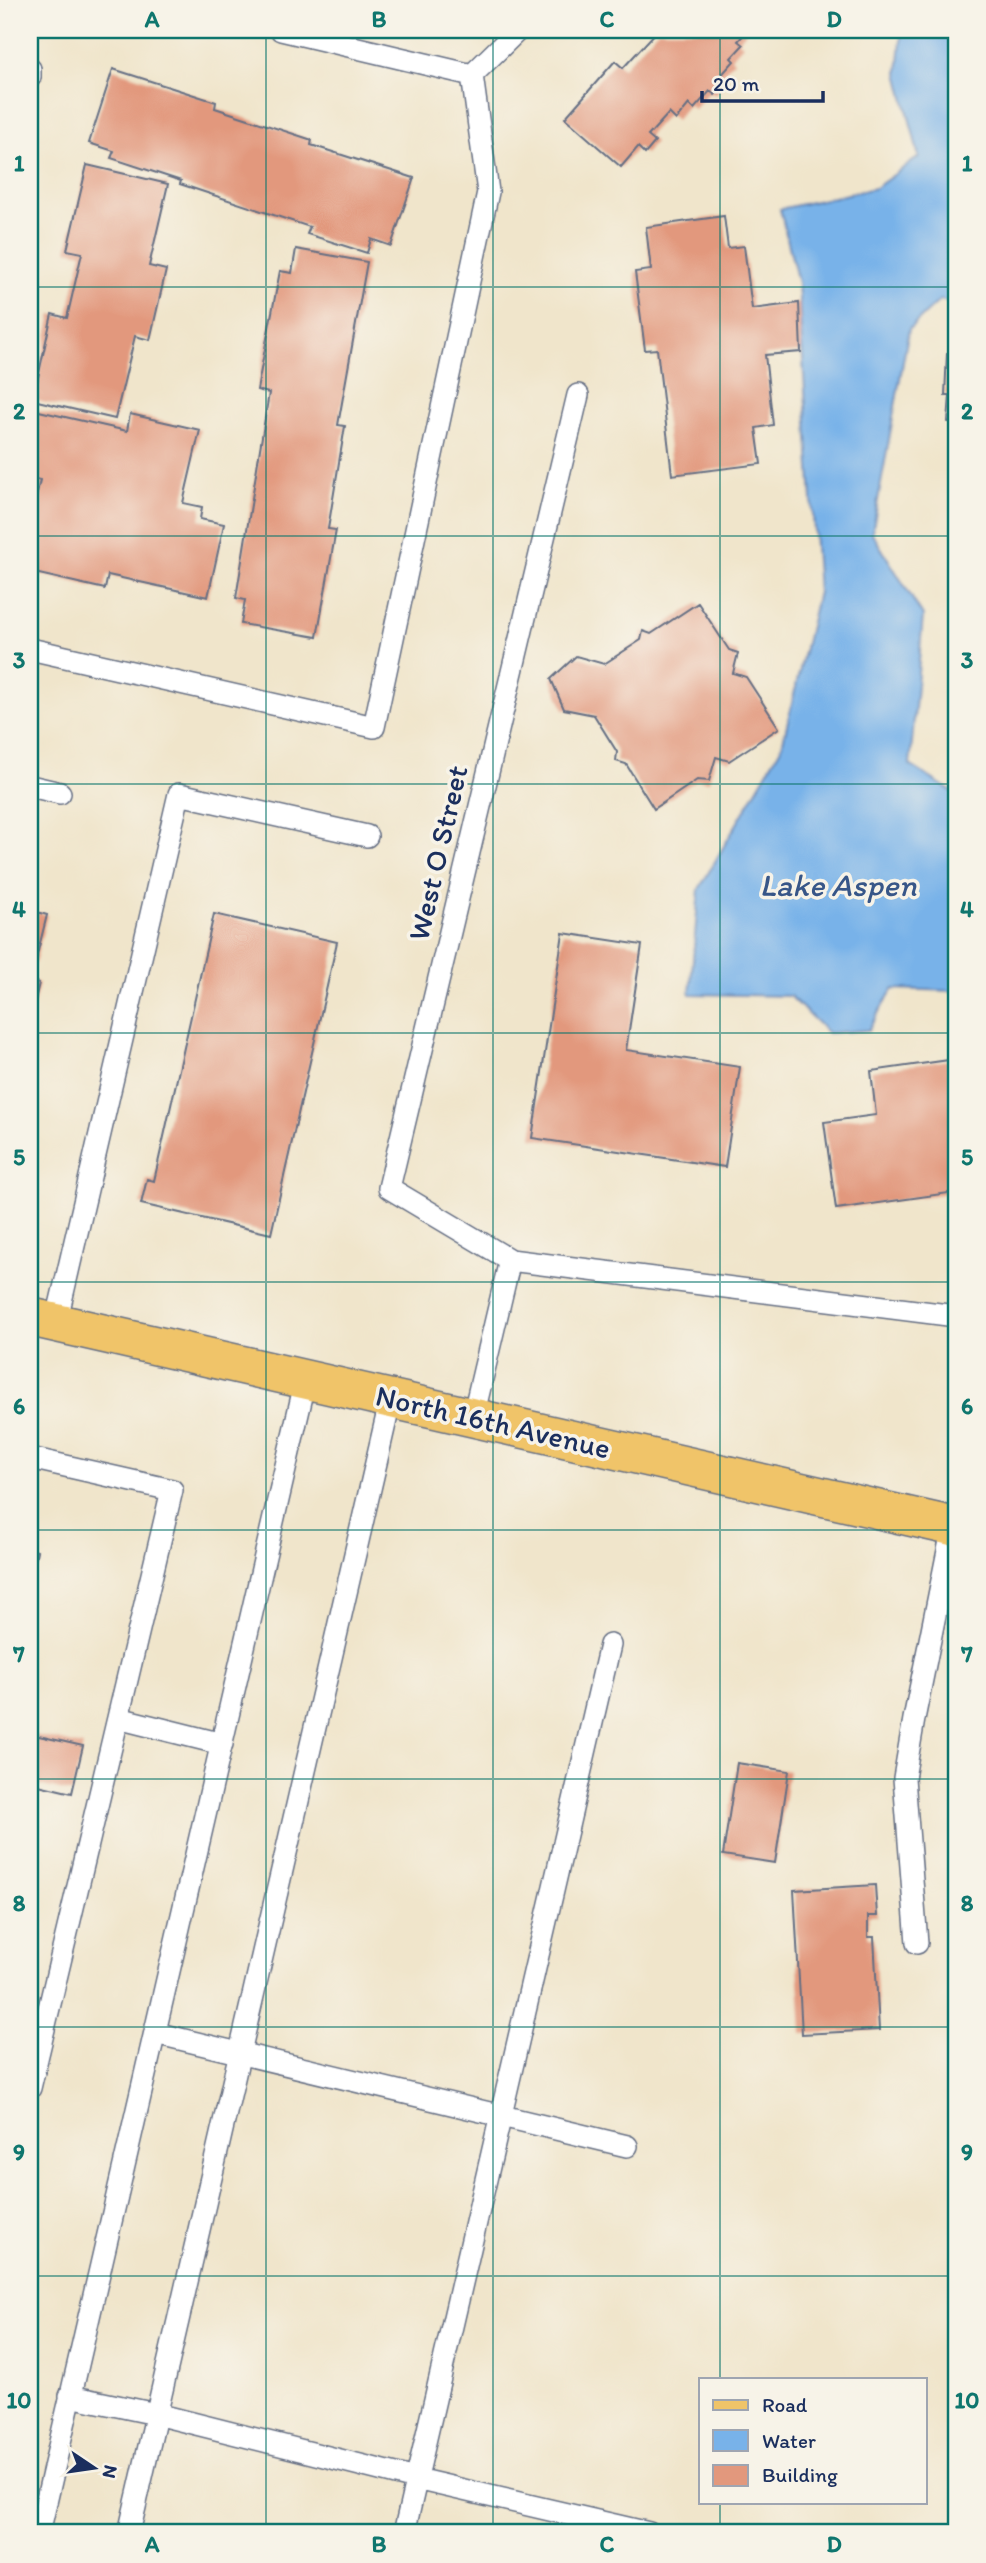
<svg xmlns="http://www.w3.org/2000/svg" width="986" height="2563" viewBox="0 0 986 2563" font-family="Itim,sans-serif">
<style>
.water{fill:#78b2e9;stroke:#4a70a4;stroke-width:2}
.building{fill:#e2987d}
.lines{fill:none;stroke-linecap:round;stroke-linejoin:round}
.lane-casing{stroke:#666f84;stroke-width:24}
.primary-casing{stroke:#666f84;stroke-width:41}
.lane{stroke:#fff;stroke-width:21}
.primary{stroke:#f0c469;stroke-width:38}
.grid{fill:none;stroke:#0f766e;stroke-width:2;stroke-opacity:0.55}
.labels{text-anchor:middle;stroke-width:7;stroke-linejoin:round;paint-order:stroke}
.street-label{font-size:30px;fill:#1b2f5e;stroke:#f7f3e8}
.water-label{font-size:32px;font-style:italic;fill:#375688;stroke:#f7f3e8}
.neatline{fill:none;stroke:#0f766e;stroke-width:2.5}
.grid-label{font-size:23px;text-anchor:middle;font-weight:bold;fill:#0f766e}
</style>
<rect width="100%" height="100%" fill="#f7f3e8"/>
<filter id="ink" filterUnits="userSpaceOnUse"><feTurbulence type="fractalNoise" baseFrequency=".0143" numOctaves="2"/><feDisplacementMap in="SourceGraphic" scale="14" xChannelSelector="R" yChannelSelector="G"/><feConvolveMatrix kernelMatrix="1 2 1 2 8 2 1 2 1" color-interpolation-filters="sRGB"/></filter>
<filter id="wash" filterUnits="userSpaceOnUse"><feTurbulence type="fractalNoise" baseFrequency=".00686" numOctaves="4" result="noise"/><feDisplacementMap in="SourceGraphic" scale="28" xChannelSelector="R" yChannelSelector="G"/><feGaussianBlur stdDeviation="1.57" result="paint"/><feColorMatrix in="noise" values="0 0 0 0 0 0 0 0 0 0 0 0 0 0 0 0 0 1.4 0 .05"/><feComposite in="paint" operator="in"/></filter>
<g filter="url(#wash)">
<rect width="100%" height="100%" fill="#f0e5cb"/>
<path class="water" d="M902,30H956V303L940,300L909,329L872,533L923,616L910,765L956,794V991L893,989L868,1030L828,1033L790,996L690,994L699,889L782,746L818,592L798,283L780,209L875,188L919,157L898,73Z"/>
<g id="blocks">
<path class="building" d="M658,30H748L738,41L743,45L731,58L734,61L717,80L723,86L715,95L710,91L694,109L689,104L676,120L669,113L648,136L655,142L645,154L638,147L621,167L565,118L615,61L623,68Z
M113,69L216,102L215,108L312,140L311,145L414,178L391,246L371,239L367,253L307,234L310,227L180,184L181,181L111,158L114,151L89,143Z
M87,165L168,184L149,266L166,270L150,340L135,336L115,419L33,400L52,314L67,318L82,253L67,250Z
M724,216L728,248L744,246L752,309L799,303L801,352L765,355L773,425L756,428L761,464L672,475L657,349L645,350L635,272L651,270L646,227Z
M296,249L367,262L338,425L345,426L328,529L336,530L317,637L241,624L245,600L236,598L269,393L257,390L280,271L292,273Z
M947,353L956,354V423L948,422L950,395H945Z
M30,409L127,431L130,414L200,430L183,503L202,507L200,519L224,524L208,597L108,575L105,589L30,572V495L36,497L40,480L30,478Z
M698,603L729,650L738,653L733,673L746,677L779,728L729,761L716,757L709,781L697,780L654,809L626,764L616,761L617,752L594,715L564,709L551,679L576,656L604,664L641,640L643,631L651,634Z
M30,910L47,915L33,971L30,970Z
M214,914L337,942L271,1234L141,1204L147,1179L154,1181Z
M563,933L642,945L626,1050L740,1067L725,1167L532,1138Z
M30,981L39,983L31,1017H30Z
M956,1059V1192L836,1209L824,1122L876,1115L871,1071Z
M30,1549L37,1551L31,1580H30Z
M30,1734L83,1746L72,1793L30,1783Z
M737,1763L789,1771L775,1863L723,1855Z
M875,1885L877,1916H868V1937H874L879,2030L802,2034L794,1890Z"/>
</g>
</g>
<g filter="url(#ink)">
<use href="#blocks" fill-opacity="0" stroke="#666f84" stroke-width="2"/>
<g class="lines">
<g class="lane-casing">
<path id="lane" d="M281,30L472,75L518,30
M30,69V77
M578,395L389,1188L510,1260L956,1316
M30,649L374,727L488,192L472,75
M30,786L60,793
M56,1323L179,794L367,836
M473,1417L510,1260
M30,1458L172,1490L118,1718L222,1744
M917,1943L904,1778L914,1719L953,1526
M155,2033L627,2146
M30,2088L118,1718
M70,2396L156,2414L416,2479L649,2533
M39,2533L306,1379
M129,2533L391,1398
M404,2533L610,1645"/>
</g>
<g class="primary-casing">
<path id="primary" d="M30,1317L956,1527"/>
</g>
<use href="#lane" class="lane"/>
<use href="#primary" class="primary"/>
</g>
</g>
<path class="grid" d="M266,30V2533M493,30V2533M720,30V2379M30,287H956M30,536H956M30,784H956M30,1033H956M30,1282H956M30,1530H956M30,1779H956M30,2027H956M30,2276H956M720,2502V2533"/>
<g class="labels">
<g class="street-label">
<text transform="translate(438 853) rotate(-77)" y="10">West O Street</text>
<text transform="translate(493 1422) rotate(13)" y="10">North 16th Avenue</text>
</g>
<g class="water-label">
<text x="838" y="896">Lake Aspen</text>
</g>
</g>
<rect width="986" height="2563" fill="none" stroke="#f7f3e8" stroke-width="77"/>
<rect x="699" y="2378" width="228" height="126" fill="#f7f3e8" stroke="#9fa5b1" stroke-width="2"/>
<rect x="713" y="2400" width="35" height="10" fill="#f0c469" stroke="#9fa5b1" stroke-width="2"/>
<text x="762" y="2412" font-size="21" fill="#1b2f5e">Road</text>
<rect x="713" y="2430" width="35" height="21" fill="#78b2e9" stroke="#9fa5b1" stroke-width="2"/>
<text x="762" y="2448" font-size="21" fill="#1b2f5e">Water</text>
<rect x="713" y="2465" width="35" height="21" fill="#e2987d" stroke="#9fa5b1" stroke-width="2"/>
<text x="762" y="2482" font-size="21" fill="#1b2f5e">Building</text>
<g transform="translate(94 2468) rotate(103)" stroke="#f7f3e8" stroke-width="5" paint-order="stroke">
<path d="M0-5L12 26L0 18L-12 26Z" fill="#1b2f5e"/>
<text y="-10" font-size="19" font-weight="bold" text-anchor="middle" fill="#1b2f5e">N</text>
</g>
<path d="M702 91v10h121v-10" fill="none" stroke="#1b2f5e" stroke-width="3.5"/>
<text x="713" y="91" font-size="21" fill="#1b2f5e" stroke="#f7f3e8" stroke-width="5" paint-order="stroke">20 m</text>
<rect x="38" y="38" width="910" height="2486" class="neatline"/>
<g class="grid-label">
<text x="152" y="27">A</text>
<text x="379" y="27">B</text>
<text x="607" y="27">C</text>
<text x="834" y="27">D</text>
<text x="19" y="171">1</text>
<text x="967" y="171">1</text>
<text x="19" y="419">2</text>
<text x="967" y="419">2</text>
<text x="19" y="668">3</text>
<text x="967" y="668">3</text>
<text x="19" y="917">4</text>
<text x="967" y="917">4</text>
<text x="19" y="1165">5</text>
<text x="967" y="1165">5</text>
<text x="19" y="1414">6</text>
<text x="967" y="1414">6</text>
<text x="19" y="1662">7</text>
<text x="967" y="1662">7</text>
<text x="19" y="1911">8</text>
<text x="967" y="1911">8</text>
<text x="19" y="2160">9</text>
<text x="967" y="2160">9</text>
<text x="19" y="2408">10</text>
<text x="967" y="2408">10</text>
<text x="152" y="2552">A</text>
<text x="379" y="2552">B</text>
<text x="607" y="2552">C</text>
<text x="834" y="2552">D</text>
</g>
</svg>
